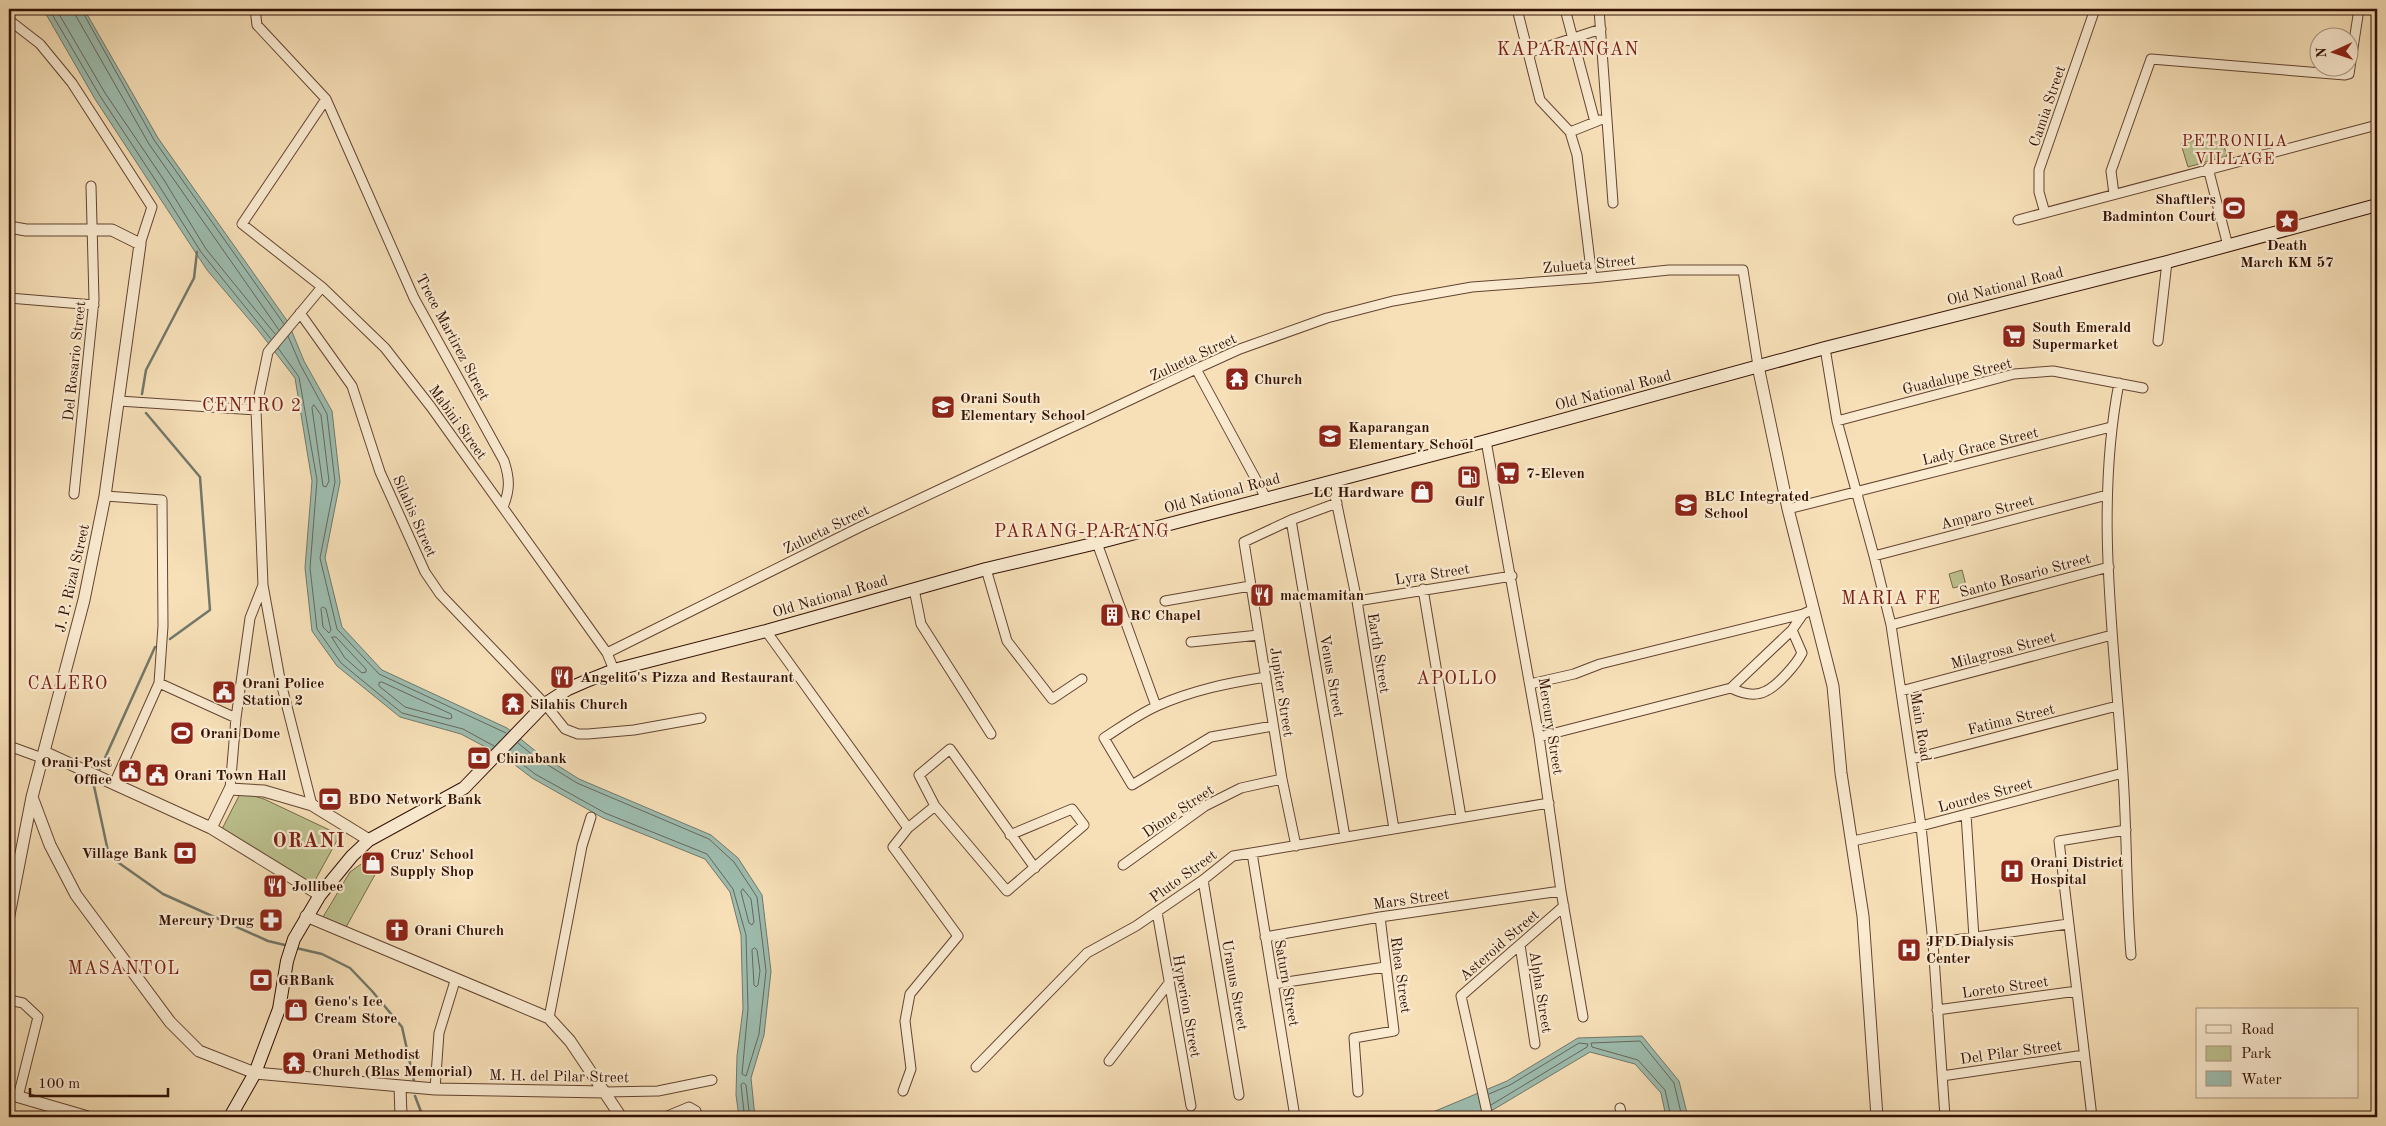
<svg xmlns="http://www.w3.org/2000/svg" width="2386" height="1126" viewBox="0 0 2386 1126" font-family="'Old Standard TT',serif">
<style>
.green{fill:#bcc28f;stroke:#77694a}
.water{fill:#9dbdb0;stroke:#72786b}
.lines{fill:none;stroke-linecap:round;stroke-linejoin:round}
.shore{stroke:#68665a;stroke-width:1}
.stream{stroke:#72786b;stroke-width:2.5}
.minor-casing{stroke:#634431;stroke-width:11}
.tertiary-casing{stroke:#634431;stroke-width:13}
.secondary-casing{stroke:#321004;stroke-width:14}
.minor{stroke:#faebd1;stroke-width:9}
.tertiary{stroke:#faebd1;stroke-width:11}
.secondary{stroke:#faebd1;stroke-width:12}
.labels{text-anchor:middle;stroke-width:4.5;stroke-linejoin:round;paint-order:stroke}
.street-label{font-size:15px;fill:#321004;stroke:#faebd1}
.poi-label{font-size:15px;font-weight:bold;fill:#321004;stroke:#faebd1;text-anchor:start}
.neighbourhood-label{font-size:16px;letter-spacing:1px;fill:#7a1f14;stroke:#faebd1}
.quarter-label{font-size:18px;letter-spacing:1px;fill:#7a1f14;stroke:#faebd1}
.district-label{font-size:20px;font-weight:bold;letter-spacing:1px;fill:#7a1f14;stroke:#faebd1}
</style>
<rect width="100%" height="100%" fill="#f7e0b8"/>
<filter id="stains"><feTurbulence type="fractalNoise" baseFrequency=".004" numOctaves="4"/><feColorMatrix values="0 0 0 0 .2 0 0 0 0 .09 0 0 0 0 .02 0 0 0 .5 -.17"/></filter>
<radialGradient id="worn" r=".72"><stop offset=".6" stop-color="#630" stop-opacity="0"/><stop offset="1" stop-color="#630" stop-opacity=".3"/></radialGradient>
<path class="green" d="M2220,133L2227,156L2188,167L2181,144Z
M1962,570L1966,585L1953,588L1949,574Z
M241,792L264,799L340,835L313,884L222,829Z
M364,862L377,871L345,929L323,917L350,872Z"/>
<path class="water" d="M43,9H84L158,138L288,322L304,361L332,411L340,482L325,558L342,627L382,670L507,728L538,753L579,779L711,835L738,858L762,895L771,971L764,1035L751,1078L755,1117H739L736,1095L737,1056L743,1009L741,935L730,892L705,859L603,818L532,778L506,758L461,734L400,717L337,666L312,631L305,568L312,481L295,378L258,330L207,270L95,99Z
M1642,1036L1679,1081L1688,1117H1666L1661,1093L1635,1064L1590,1052L1481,1117H1421L1507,1081L1578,1038Z"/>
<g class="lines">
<path class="shore" d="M49,9L100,96L158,184L201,252L271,339
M56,9L105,93L164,180L206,249L275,334
M74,9L76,16L149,144L279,330
M81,9L154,140L284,324
M288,336L300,364L327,414L335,482L320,558L337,629L379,674L506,733
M278,348L299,377L317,480L310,568L317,629L341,663L402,713L463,729L494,746
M314,405L321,415L329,481L326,487L323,486L312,408Z
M323,607L326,609L331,630L329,633L323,627L321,609Z
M332,637H336L366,669V672L362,673L345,658Z
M382,682L451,714L452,718L449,719L405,707L379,686V683Z
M508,753L535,774L605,813L707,854L733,889L746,935L748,1009L742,1074L746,1076L759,1034L766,971L757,897L734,862L709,839L577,783L535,757L518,743
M743,889L751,899L754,922L752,925L749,923L741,892Z
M755,948L757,950L760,971L758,985L756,987L754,985L752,950Z
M744,1083L746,1085L749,1111L746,1114L744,1112L741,1085Z
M1489,1094L1510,1085L1579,1043L1588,1044L1587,1047L1491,1105
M1671,1117L1665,1090L1638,1060L1592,1047L1591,1043L1640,1041L1674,1083L1682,1117"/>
<path class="stream" d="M142,394L146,370L194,278L197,252
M146,413L200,477L210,610L170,639
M100,769L155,647
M94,786L109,856L163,894L268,941L289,946
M296,948L322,954L350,968L372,991L402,1027L414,1081
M415,1096L423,1117"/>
<g class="minor-casing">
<path id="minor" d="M255,9L257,25L326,99L414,298L504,461C510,479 510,490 503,507
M1517,9L1540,100L1570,132L1577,155L1592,278
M1565,9L1595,122
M1599,9L1613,203
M2373,9H2377
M9,20L40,44L72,83L152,207L140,244
M1528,53L1601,29
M326,99L242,224L322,287L385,348L431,407L607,653L614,670
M1570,132L1600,120
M2208,168L2228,246
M2114,194L2111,171L2151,59L2345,75L2349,74L2359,9
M2045,213L2039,192V170L2095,9
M2018,220L2377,125
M9,298L94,305
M300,313L352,386L380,472L425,572L440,594L545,704L565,729L578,734H588L634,730L701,718
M2158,341L2167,262
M1825,348L1837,421L1874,556L1891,625L1921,826L1933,943L1945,1117
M1196,369L1266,498
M2119,383C2094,512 2115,644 2123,774C2127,834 2126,894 2131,955
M119,401L256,410
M1837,421L2014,374L2053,371L2143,388
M1486,441L1539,737L1561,891L1583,1017
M1332,481L1357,601L1394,829
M74,494L94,300L91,186
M105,496L162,500L163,626L159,683L114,784
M1788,509L2111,427
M1291,520L1345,837
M1097,543L1156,706
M1874,556L2107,495
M986,569L1007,641L1052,699L1082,679
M914,589L921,624L991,734
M1423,589L1461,817
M1165,601L1250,586
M1357,601L1512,576
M1891,625L2109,567
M766,631L908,828L893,847L958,936L910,994L905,1021L911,1069L903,1091
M1191,642L1259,635
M607,653L860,527L1196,369L1240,349L1327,318L1393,301L1472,287L1592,278L1669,270H1743L1758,366
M1266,677C1228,683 1193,690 1157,706C1139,714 1121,727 1104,738L1132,785L1211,737L1273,726
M159,683L236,718
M1530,684L1574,674L1600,664L1803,614
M1731,688C1741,693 1755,697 1766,691C1777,686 1796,665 1802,653L1792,630
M1901,691L2112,635
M1539,737L1731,688L1792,630L1803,614L1814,609
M9,746L42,758
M1912,759L2117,706
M230,789L236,718L250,618L263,585
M312,805L280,679L263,585L256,410L268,352L322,287
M1966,814L1974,938
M908,828L935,806
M1010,835L1072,809L1084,825L1007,891L935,806L919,775L950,749L1035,868
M1853,841L1921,826L2123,773
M1296,846L1282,779L1244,542L1291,520L1337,503
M1252,853L1295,1117
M1123,865L1205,806L1241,788L1282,779
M1203,880L1239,1095
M1157,912L1191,1106
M1265,937L1380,917L1561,891
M1933,943L2068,924
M1520,945L1535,1044
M1274,984L1385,967
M9,1000L23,1003L38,1017L18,1097
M1937,1010L2077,991
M549,1018L582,846L591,817
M1109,1061L1169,983
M976,1067L1087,953L1136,926L1203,880L1233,856L1549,803
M1942,1076L2084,1055
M435,1089L439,1033L455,981
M605,1092L658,1091L712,1080
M1358,1092L1354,1038L1394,1031L1380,917
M1620,1108L1622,1117
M665,1117L689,1107L696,1111
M1488,1117L1461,996L1564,906
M2092,1117L2059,841L2126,830"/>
</g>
<g class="tertiary-casing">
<path id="tertiary" d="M9,227L26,230H112L140,244L105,496L84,600L32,797L9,915
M1758,366L1788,509L1833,686L1841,773L1863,916L1877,1117
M44,752L211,828L320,895
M32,797L50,845L76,895L170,1022L199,1051L255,1073L435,1089L605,1092
M211,828L230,789L264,791L312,805L369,840
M306,916L549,1018L570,1041L621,1117
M400,1086L401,1117
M9,1094L88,1117"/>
</g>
<g class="secondary-casing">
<path id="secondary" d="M230,1117L255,1073L279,1009L287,961L294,939L320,895L352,856L369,840L464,788L545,704L568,689L584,682L614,670L766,631L986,569L1097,543L1486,441L1825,348L2167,262L2377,205"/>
</g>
<use href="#minor" class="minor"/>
<use href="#tertiary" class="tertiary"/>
<use href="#secondary" class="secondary"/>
</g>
<defs>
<g id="stadium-square" transform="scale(1.25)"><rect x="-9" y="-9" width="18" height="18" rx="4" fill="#8f2418" stroke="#faebd1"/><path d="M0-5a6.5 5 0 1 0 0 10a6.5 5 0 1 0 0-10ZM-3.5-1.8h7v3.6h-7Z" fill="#fff"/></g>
<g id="sight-square" transform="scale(1.25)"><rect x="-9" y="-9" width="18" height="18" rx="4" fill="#8f2418" stroke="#faebd1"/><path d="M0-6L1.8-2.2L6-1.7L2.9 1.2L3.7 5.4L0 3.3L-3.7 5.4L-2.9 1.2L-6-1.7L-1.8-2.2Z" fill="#fff"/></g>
<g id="supermarket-square" transform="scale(1.25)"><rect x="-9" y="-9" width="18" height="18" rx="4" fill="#8f2418" stroke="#faebd1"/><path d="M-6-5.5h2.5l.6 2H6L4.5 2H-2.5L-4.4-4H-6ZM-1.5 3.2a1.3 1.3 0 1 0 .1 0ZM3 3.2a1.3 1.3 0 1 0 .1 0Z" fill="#fff"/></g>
<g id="temple-square" transform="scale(1.25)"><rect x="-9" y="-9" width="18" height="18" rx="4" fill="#8f2418" stroke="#faebd1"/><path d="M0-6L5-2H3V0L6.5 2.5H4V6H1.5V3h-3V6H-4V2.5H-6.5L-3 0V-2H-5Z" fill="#fff"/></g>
<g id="school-square" transform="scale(1.25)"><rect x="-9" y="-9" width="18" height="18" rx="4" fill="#8f2418" stroke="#faebd1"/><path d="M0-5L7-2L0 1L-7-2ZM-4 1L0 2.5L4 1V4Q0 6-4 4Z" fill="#fff"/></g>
<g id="fuel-square" transform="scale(1.25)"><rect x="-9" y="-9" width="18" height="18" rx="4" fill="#8f2418" stroke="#faebd1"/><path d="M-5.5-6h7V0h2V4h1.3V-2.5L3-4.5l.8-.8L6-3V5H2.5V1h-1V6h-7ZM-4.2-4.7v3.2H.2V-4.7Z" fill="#fff"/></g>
<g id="shop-square" transform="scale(1.25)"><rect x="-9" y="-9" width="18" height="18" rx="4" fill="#8f2418" stroke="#faebd1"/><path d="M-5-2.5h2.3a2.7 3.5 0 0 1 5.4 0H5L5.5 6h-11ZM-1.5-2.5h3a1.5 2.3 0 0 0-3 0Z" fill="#fff"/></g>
<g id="restaurant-square" transform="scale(1.25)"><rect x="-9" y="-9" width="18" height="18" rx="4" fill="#8f2418" stroke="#faebd1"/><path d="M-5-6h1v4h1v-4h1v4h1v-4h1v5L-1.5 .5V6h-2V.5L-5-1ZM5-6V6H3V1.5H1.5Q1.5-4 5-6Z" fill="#fff"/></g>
<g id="building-square" transform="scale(1.25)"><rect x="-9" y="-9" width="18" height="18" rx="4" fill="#8f2418" stroke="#faebd1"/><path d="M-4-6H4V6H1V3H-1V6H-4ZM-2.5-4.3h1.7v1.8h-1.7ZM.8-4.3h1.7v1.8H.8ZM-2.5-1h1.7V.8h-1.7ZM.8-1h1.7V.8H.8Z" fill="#fff"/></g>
<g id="civic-square" transform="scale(1.25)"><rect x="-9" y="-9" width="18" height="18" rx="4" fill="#8f2418" stroke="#faebd1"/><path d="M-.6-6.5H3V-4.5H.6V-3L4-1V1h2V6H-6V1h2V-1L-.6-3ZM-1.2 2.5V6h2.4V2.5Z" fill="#fff"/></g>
<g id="bank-square" transform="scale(1.25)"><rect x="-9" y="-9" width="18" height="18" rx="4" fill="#8f2418" stroke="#faebd1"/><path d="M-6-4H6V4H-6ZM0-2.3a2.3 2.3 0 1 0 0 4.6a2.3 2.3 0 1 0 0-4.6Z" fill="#fff"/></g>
<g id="hospital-square" transform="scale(1.25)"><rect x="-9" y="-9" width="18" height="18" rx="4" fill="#8f2418" stroke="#faebd1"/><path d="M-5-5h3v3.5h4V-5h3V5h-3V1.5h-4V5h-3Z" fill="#fff"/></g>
<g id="pharmacy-square" transform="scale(1.25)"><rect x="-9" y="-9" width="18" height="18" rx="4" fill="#8f2418" stroke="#faebd1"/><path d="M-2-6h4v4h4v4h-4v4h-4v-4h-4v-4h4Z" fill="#fff"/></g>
<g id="church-square" transform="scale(1.25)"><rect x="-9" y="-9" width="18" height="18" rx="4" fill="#8f2418" stroke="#faebd1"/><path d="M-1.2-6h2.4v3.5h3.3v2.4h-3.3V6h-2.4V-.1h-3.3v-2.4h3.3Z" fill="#fff"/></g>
</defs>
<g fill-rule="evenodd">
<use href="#stadium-square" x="2234" y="208"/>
<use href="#sight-square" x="2287" y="221"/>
<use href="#supermarket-square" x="2014" y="336"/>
<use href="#temple-square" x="1237" y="379"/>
<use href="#school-square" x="943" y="407"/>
<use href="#school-square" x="1330" y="436"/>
<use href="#supermarket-square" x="1508" y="473"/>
<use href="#fuel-square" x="1469" y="477"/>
<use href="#shop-square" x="1422" y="492"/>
<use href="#school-square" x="1686" y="505"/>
<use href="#restaurant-square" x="1262" y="595"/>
<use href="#building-square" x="1112" y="615"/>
<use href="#restaurant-square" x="562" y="677"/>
<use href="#civic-square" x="224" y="692"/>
<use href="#temple-square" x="513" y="704"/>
<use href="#stadium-square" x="182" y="733"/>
<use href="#bank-square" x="479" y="758"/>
<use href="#civic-square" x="130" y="771"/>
<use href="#civic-square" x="157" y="775"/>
<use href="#bank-square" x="330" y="799"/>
<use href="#bank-square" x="185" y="853"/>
<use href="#shop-square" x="373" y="863"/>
<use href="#hospital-square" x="2012" y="871"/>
<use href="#restaurant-square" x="275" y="886"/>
<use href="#pharmacy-square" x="271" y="920"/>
<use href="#church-square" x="397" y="930"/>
<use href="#hospital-square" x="1909" y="950"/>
<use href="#bank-square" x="261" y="980"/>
<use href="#shop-square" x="296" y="1010"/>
<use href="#temple-square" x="294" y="1063"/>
</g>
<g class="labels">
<g class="street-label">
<text transform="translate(2047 106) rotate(-71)" y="5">Camia Street</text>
<text transform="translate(1589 264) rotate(-5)" y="5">Zulueta Street</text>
<text transform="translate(2005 286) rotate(-14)" y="5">Old National Road</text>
<text transform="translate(453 337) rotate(62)" y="5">Trece Martirez Street</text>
<text transform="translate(1193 357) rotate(-25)" y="5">Zulueta Street</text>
<text transform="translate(74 361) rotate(-84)" y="5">Del Rosario Street</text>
<text transform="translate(1957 376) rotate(-14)" y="5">Guadalupe Street</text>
<text transform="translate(1613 390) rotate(-15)" y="5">Old National Road</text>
<text transform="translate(458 422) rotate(54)" y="5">Mabini Street</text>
<text transform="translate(1980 446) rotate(-14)" y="5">Lady Grace Street</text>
<text transform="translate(1222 493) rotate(-15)" y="5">Old National Road</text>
<text transform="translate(1987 512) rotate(-15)" y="5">Amparo Street</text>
<text transform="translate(415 516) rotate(66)" y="5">Silahis Street</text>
<text transform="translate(826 529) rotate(-26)" y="5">Zulueta Street</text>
<text transform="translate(1432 574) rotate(-9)" y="5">Lyra Street</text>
<text transform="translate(2025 575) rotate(-15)" y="5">Santo Rosario Street</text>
<text transform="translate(72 578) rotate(-77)" y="5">J. P. Rizal Street</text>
<text transform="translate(830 596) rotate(-16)" y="5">Old National Road</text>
<text transform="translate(2003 650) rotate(-15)" y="5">Milagrosa Street</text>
<text transform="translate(1379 653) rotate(81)" y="5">Earth Street</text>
<text transform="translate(1332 676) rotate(80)" y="5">Venus Street</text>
<text transform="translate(1282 692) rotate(81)" y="5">Jupiter Street</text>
<text transform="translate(2011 719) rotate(-14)" y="5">Fatima Street</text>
<text transform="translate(1551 726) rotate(81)" y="5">Mercury Street</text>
<text transform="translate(1921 727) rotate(81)" y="5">Main Road</text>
<text transform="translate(1985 795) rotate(-15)" y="5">Lourdes Street</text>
<text transform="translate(1178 811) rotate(-34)" y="5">Dione Street</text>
<text transform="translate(1183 876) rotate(-36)" y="5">Pluto Street</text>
<text transform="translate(1411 899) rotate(-8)" y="5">Mars Street</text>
<text transform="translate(1499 945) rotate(-41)" y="5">Asteroid Street</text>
<text transform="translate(1401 975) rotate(82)" y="5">Rhea Street</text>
<text transform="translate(1287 983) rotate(80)" y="5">Saturn Street</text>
<text transform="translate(1235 985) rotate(80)" y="5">Uranus Street</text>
<text transform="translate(2005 987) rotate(-8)" y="5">Loreto Street</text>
<text transform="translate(1541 992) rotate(81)" y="5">Alpha Street</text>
<text transform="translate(1187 1006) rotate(80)" y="5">Hyperion Street</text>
<text transform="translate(2011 1052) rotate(-8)" y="5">Del Pilar Street</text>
<text transform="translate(559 1076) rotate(1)" y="5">M. H. del Pilar Street</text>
</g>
<g class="poi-label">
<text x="2216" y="204" text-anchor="end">Shaftlers<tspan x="2216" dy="17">Badminton Court</tspan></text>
<text x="2287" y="250" text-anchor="middle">Death<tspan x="2287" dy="17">March KM 57</tspan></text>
<text x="2032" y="332">South Emerald<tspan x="2032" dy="17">Supermarket</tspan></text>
<text x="1254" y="384">Church</text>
<text x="960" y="403">Orani South<tspan x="960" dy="17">Elementary School</tspan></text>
<text x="1348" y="432">Kaparangan<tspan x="1348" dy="17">Elementary School</tspan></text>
<text x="1526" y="478">7-Eleven</text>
<text x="1404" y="497" text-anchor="end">LC Hardware</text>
<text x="1704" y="501">BLC Integrated<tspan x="1704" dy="17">School</tspan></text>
<text x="1469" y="506" text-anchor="middle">Gulf</text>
<text x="1280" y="600">macmamitan</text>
<text x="1130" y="620">RC Chapel</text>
<text x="580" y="682">Angelito's Pizza and Restaurant</text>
<text x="242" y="688">Orani Police<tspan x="242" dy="17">Station 2</tspan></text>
<text x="530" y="709">Silahis Church</text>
<text x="200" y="738">Orani Dome</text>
<text x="496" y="763">Chinabank</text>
<text x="112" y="767" text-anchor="end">Orani Post<tspan x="112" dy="17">Office</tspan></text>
<text x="174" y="780">Orani Town Hall</text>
<text x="348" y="804">BDO Network Bank</text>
<text x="168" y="858" text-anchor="end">Village Bank</text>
<text x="390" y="859">Cruz' School<tspan x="390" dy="17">Supply Shop</tspan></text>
<text x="2030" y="867">Orani District<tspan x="2030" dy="17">Hospital</tspan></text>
<text x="292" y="891">Jollibee</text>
<text x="254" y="925" text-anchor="end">Mercury Drug</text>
<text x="414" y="935">Orani Church</text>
<text x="1926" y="946">JFD Dialysis<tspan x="1926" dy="17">Center</tspan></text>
<text x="278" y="985">GRBank</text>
<text x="314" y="1006">Geno's Ice<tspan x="314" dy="17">Cream Store</tspan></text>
<text x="312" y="1059">Orani Methodist<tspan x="312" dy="17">Church (Blas Memorial)</tspan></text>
</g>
<g class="neighbourhood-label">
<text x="2235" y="146">PETRONILA<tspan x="2235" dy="18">VILLAGE</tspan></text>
</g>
<g class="quarter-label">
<text x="1568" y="55">KAPARANGAN</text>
<text x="252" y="411">CENTRO 2</text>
<text x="1082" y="537">PARANG-PARANG</text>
<text x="1891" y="604">MARIA FE</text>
<text x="1457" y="684">APOLLO</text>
<text x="68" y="689">CALERO</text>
<text x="124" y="974">MASANTOL</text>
</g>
<g class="district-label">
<text x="309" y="847">ORANI</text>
</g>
</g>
<rect width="2386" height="1126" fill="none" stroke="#f7e0b8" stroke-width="30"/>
<rect x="10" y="10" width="2366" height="1106" fill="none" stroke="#321004" stroke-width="2.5"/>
<rect x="15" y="15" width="2356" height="1096" fill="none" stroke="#321004"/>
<rect x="2196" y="1008" width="162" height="90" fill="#faebd1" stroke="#aa937f"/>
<rect x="2206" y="1025" width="25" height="8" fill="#faebd1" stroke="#aa937f"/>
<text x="2241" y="1034" font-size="15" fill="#321004">Road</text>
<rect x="2206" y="1046" width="25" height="15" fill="#bcc28f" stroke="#aa937f"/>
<text x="2241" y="1058" font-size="15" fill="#321004">Park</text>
<rect x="2206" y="1071" width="25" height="15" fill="#9dbdb0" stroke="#aa937f"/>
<text x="2241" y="1084" font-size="15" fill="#321004">Water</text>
<g transform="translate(2334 52) rotate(267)"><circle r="24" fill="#faebd1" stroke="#aa937f"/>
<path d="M0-4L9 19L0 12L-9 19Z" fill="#8f2418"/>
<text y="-8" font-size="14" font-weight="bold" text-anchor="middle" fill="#321004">N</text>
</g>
<path d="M30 1088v8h138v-8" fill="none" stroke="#321004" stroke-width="2.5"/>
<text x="38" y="1088" font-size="15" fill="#321004" stroke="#faebd1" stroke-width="4" paint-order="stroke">100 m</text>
<rect width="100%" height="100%" filter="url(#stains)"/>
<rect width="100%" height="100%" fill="url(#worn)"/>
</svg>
